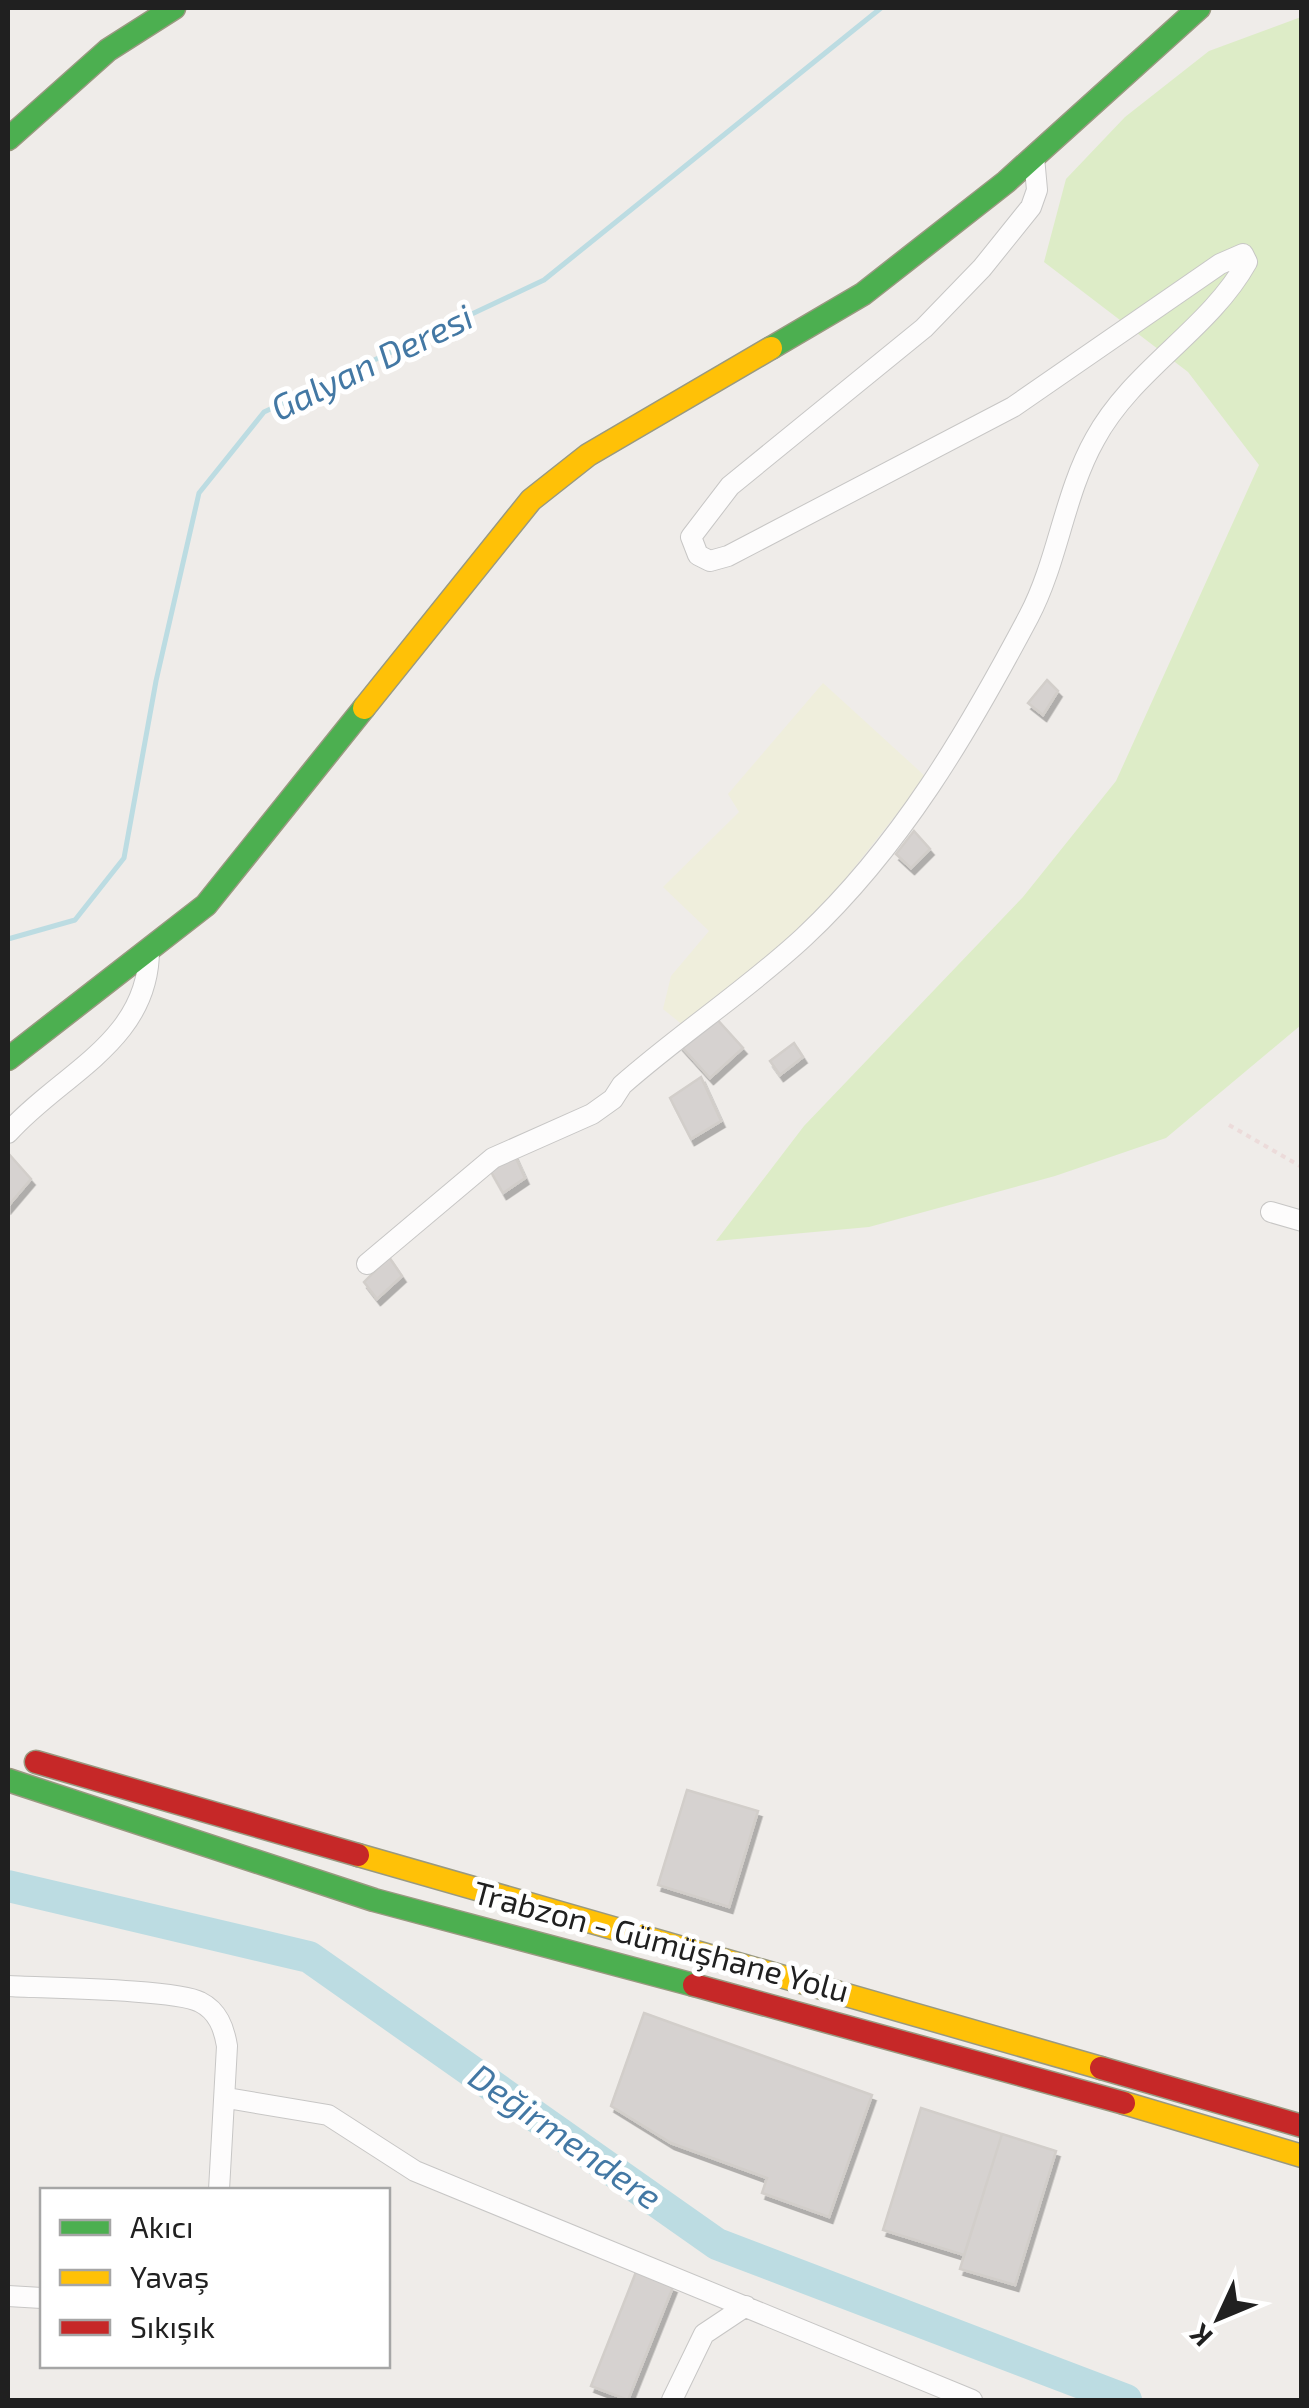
<svg xmlns="http://www.w3.org/2000/svg" width="1309" height="2408" viewBox="0 0 1309 2408" font-family="'Exo 2',sans-serif">
<style>
.farmland{fill:#efeedc}
.grass{fill:#ddecc7}
.lines{fill:none;stroke-linecap:round;stroke-linejoin:round}
.stream{stroke:#bcdce2;stroke-width:5}
.river{stroke:#bcdce2;stroke-width:32}
.building{fill:#d6d2d0;stroke:#d2ceca;stroke-width:2.5;filter:url(#shadow)}
.street-casing{stroke:#c7c6c5;stroke-width:22}
.fast-casing{stroke:#999980;stroke-width:25}
.slow-casing{stroke:#999980;stroke-width:25}
.jam-casing{stroke:#999980;stroke-width:25}
.path{stroke:#ecdbda;stroke-width:4;stroke-dasharray:5 5;stroke-linecap:butt}
.street{stroke:#fdfcfc;stroke-width:20}
.fast{stroke:#4caf50;stroke-width:22}
.slow{stroke:#ffc107;stroke-width:22}
.jam{stroke:#c62828;stroke-width:22}
.labels{text-anchor:middle;stroke-width:10;stroke-linejoin:round;paint-order:stroke}
.street-label{font-size:32px;fill:#202020;stroke:#fff}
.water-label{font-size:35px;font-style:italic;fill:#4378a4;stroke:#fff}
</style>
<defs>
<filter id="shadow"><feDropShadow dx="3.5" dy="6" stdDeviation="0" flood-color="#0004"/></filter>
</defs>
<rect width="100%" height="100%" fill="#efece9"/>
<path class="farmland" d="M823,683L926,777L812,921L684,1026L663,1009L671,976L709,931L663,887L739,812L728,794Z"/>
<path class="grass" d="M1301,17V1025L1166,1138L1055,1176L869,1227L716,1241L804,1126L1023,897L1116,781L1259,465L1188,372L1044,262L1066,179L1125,117L1209,51Z"/>
<g class="lines">
<path class="stream" d="M8,939L75,920L124,858L156,681L199,493L264,412L544,280L881,8"/>
<path class="river" d="M8,1886L309,1957L717,2244L1126,2400"/>
</g>
<path class="building" d="M1047,680L1058,691L1043,715L1028,703Z
M914,831L930,849L911,868L896,854Z
M715,1017L743,1048L710,1078L680,1045Z
M794,1043L803,1057L780,1075L770,1061Z
M701,1077L721,1121L691,1139L670,1098Z
M8,1153L31,1179L8,1206Z
M514,1154L525,1178L503,1193L490,1170Z
M389,1257L402,1276L377,1299L364,1282Z
M687,1790L758,1811L729,1907L658,1885Z
M644,2013L872,2095L829,2217L762,2193L767,2178L671,2143L611,2106Z
M921,2108L1002,2134L964,2255L883,2230Z
M1002,2134L1056,2151L1015,2285L960,2269Z
M636,2272L673,2287L628,2400L591,2386Z"/>
<g class="lines">
<g class="street-casing">
<path id="street" d="M8,1133C60,1074 149,1042 149,950
M1271,1212L1302,1221
M367,1264L493,1158L592,1114L613,1099L622,1085C681,1033 747,990 804,937C901,846 967,733 1029,616C1058,561 1064,494 1095,439C1133,369 1209,330 1247,262L1243,254L1220,264L1013,407L728,556L710,561L698,555L691,537L730,486L924,328L982,268L1031,207L1037,190L1034,157
M8,1986C43,1988 176,1989 200,2002C218,2011 224,2028 227,2046L219,2190
M227,2098L328,2115L415,2171L972,2400
M8,2296L42,2298
M672,2400L704,2334L746,2306"/>
</g>
<g class="fast-casing">
<path id="fast" d="M8,139L108,50L174,8
M771,348L863,294L1006,182L1199,8
M8,1059L206,905L364,708
M8,1780L374,1900L694,1985"/>
</g>
<g class="slow-casing">
<path id="slow" d="M364,708L531,500L588,455L771,348
M358,1855L1101,2068
M1124,2103L1302,2156"/>
</g>
<g class="jam-casing">
<path id="jam" d="M36,1762L358,1855
M694,1985L1124,2103
M1101,2068L1302,2126"/>
</g>
<path class="path" d="M1229,1125L1302,1167"/>
<use href="#street" class="street"/>
<use href="#fast" class="fast"/>
<use href="#slow" class="slow"/>
<use href="#jam" class="jam"/>
</g>
<g class="labels">
<g class="street-label">
<text transform="translate(661 1942) rotate(15)" y="11">Trabzon - Gümüşhane Yolu</text>
</g>
<g class="water-label">
<text transform="translate(372 363) rotate(-26)" y="12">Galyan Deresi</text>
<text transform="translate(565 2137) rotate(35)" y="12">Değirmendere</text>
</g>
</g>
<rect width="1309" height="2408" fill="none" stroke="#202020" stroke-width="20"/>
<rect x="40" y="2188" width="350" height="180" fill="#ffffff" stroke="#a6a6a6" stroke-width="2.5"/>
<rect x="60" y="2220" width="50" height="15" fill="#4caf50" stroke="#a6a6a6" stroke-width="2.5"/>
<text x="130" y="2238" font-size="30" fill="#202020">Akıcı</text>
<rect x="60" y="2270" width="50" height="15" fill="#ffc107" stroke="#a6a6a6" stroke-width="2.5"/>
<text x="130" y="2288" font-size="30" fill="#202020">Yavaş</text>
<rect x="60" y="2320" width="50" height="15" fill="#c62828" stroke="#a6a6a6" stroke-width="2.5"/>
<text x="130" y="2338" font-size="30" fill="#202020">Sıkışık</text>
<g transform="translate(1219 2318) rotate(226)" stroke="#ffffff" stroke-width="8" paint-order="stroke">
<path d="M0-8L18 38L0 25L-18 38Z" fill="#202020"/>
<text y="-15" font-size="28" font-weight="bold" text-anchor="middle" fill="#202020">K</text>
</g>
</svg>
